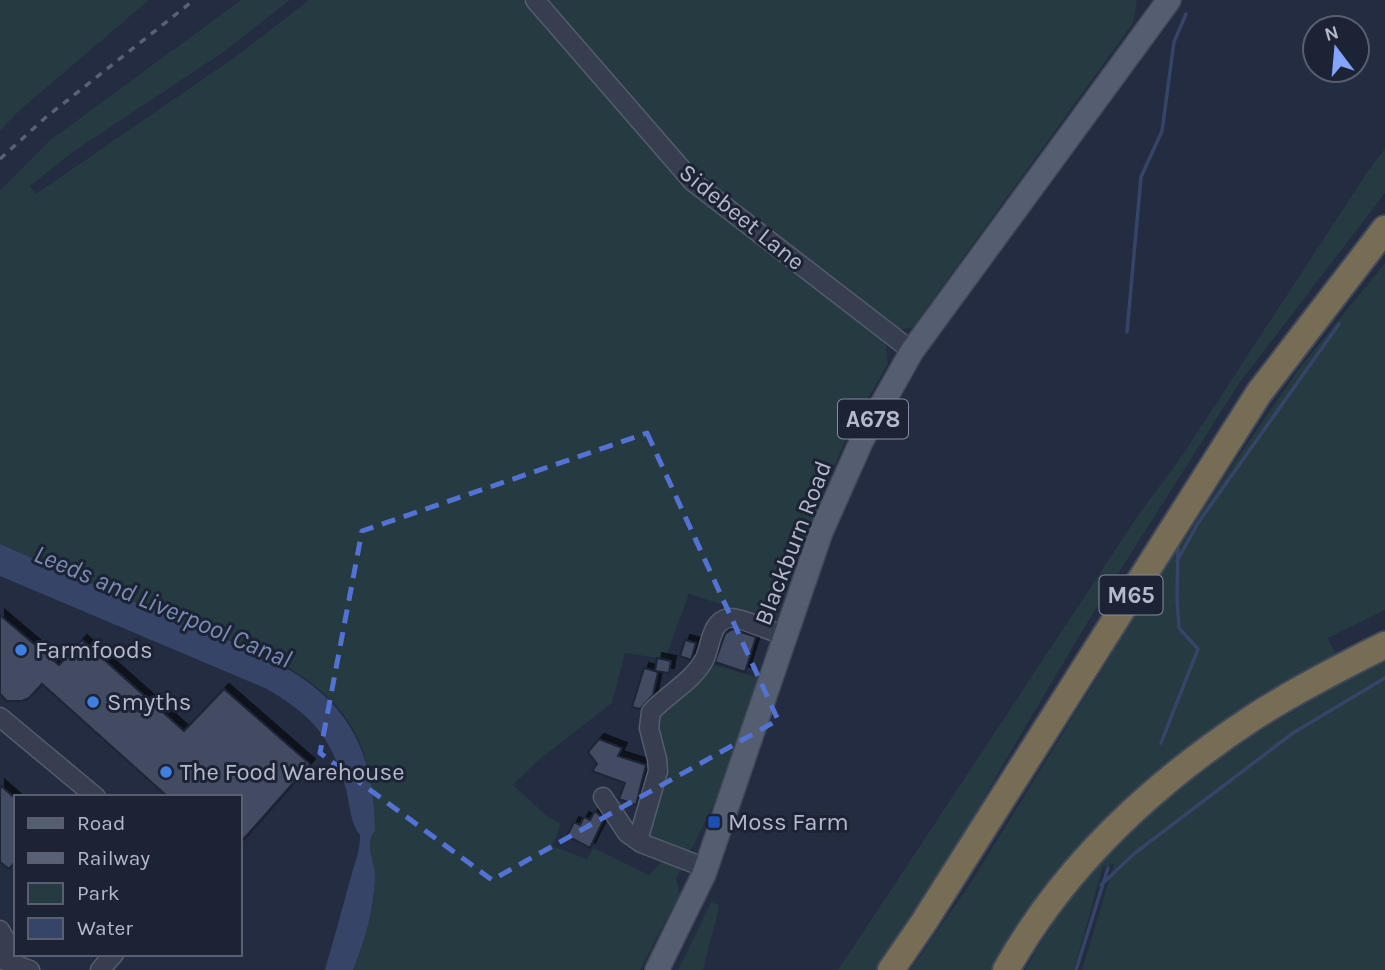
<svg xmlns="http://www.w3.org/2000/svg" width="1385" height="970" viewBox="0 0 1385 970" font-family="Karla,sans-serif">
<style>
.green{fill:#253a41}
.water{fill:#364468}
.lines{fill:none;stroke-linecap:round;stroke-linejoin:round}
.stream{stroke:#364468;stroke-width:3.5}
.building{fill:#424b62;stroke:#1e2537;stroke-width:2;filter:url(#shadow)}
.minor-casing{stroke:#555c6e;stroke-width:21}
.major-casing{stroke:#414759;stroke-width:26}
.highway-casing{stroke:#42495b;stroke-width:30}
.minor{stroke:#373e50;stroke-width:18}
.major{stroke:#555d70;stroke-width:23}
.highway{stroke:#766d54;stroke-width:26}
.rail{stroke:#596177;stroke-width:3.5;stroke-dasharray:7 7;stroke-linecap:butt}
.marked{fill:none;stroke:#5273d3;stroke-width:5;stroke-dasharray:14 9;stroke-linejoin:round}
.shop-dot{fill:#3f7fe0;stroke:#1c2335;stroke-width:2.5}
.transit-dot{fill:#1a4fb4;stroke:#1c2335;stroke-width:2.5}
.labels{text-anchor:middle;stroke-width:6;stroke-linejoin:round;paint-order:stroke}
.shield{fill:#1c2335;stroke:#868c9e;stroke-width:2}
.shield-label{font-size:23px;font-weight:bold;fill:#b4b9cb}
.street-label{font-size:24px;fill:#b4b9cb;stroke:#1c2335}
.poi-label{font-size:24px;fill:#b4b9cb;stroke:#1c2335;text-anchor:start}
.water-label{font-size:26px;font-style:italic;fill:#7a8bb4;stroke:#1c2335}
</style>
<defs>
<filter id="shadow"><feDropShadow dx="5" dy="-5" stdDeviation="0" flood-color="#0009"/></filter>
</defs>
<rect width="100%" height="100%" fill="#232c40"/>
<path class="green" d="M0,0H149L20,110L0,131Z
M241,0H290L225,51L73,152L30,186L36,194L238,55L309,0H532L701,197L878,333L886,345L888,364L849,431L801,547L774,627L758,622L742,611L689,594L665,659L625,653L612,703L540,759L513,785L547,816L561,824L552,846L587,859L594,848L649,875L664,859L682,868L676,878L680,894L640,970H353C365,941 375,909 375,878C376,862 363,844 375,831C375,791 368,746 343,714C300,659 229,641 168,616C111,592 56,569 0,544V191L49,141Z
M543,0H1137L1133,23L913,327L899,330L747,216L699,171L691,169Z
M1385,148V193L1238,385L1095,610L1008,756L922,909L880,970H838L1137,517L1183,454L1366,174Z
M1385,263V610L1328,638L1337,656L1201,738L1156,773L1117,808L994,970H910L970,884L1167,564L1234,463L1298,370Z
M1385,660V970H1082L1114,864L1103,867L1074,970H1025C1106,822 1239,736 1385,660Z
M711,664L759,678L741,739L724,784L688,856L647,840L658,717L661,706L703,678Z
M711,902L718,905V912L703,970H678Z"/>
<path class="water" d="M0,544C58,570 117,595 176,619C287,664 375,691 375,831C363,844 376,862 375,878C374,910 365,941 353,970H325C334,938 343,906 352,873C356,858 360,852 360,835C350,823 350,805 346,789C332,738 312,715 267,689L0,576Z"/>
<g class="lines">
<path class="stream" d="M1127,332L1141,177L1162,131L1174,42L1186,14
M1177,561L1198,523L1339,324
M1161,743L1198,649L1179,628L1177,598L1178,546
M1101,885L1135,853L1293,733L1385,678
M1076,970L1108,868"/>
</g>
<path class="building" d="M0,615L59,665L82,640L184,731L224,689L310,764L240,843V797H168L42,684L29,698L22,701H7L0,694Z
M732,629L756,637L745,672L715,662L725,634Z
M685,640L696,643L691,660L680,656Z
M657,658L671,661L669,673L655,671Z
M644,668L658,672L653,695L640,709L632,707Z
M599,739L622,748L618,756L646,765L636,805L619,799L625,783L592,771L597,764L588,752Z
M0,785L16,799V861L9,869L0,862Z
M595,811L604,819L590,848L567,836L574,822L580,825L584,817L590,820Z"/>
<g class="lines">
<g class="minor-casing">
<path id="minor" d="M535,0L693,182L912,351
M0,717L96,797
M603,797L627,833L641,843
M706,868L641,843L639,837L658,771L657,759L649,728L651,712C667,694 694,681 705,658C711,644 711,621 729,618C736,616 776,633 786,636
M0,930L7,943L2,959
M0,959L30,970
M100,970L114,954"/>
</g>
<g class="major-casing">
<path id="major" d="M657,970L704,874L821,532L862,440L912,351L1169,0"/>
</g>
<g class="highway-casing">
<path id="highway" d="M891,970L924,922L1259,393L1385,229
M1006,970C1064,866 1155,782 1254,717C1296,690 1341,667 1385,645"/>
</g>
<use href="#minor" class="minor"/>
<use href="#major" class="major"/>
<use href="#highway" class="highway"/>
<path class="rail" d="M0,159L45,118L194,0"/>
</g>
<path class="marked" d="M647,433L778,720L492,880L320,753L362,531Z"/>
<g class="shop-dot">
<circle cx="21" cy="650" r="7"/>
<circle cx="93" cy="702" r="7"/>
<circle cx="166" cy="772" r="7"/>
</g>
<rect class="transit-dot" x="707" y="815" width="14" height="14" rx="3.5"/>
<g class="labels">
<g class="shield">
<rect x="838" y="399.5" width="70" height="39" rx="5"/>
<rect x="1099.5" y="575.5" width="63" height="39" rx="5"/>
</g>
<g class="shield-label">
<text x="873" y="427">A678</text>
<text x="1131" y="603">M65</text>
</g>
<g class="street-label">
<text transform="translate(742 217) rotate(39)" y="8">Sidebeet Lane</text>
<text transform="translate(793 543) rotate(-69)" y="8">Blackburn Road</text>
</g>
<g class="poi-label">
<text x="35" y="658">Farmfoods</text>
<text x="107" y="710">Smyths</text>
<text x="180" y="780">The Food Warehouse</text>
<text x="728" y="830">Moss Farm</text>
</g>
<g class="water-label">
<text transform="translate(163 606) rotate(23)" y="9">Leeds and Liverpool Canal</text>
</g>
</g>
<rect x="14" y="795" width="228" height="161" fill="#1c2335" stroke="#595f71" stroke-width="2"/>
<rect x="28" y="818" width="35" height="10" fill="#555d70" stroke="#595f71" stroke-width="2"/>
<text x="77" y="830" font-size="21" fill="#b4b9cb">Road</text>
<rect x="28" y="853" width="35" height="10" fill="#596177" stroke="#595f71" stroke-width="2"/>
<text x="77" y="865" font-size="21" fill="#b4b9cb">Railway</text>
<rect x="28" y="883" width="35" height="21" fill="#253a41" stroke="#595f71" stroke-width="2"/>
<text x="77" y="900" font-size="21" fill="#b4b9cb">Park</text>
<rect x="28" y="918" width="35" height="21" fill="#364468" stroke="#595f71" stroke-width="2"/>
<text x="77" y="935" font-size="21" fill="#b4b9cb">Water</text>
<g transform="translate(1336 49) rotate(344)"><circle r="33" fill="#1c2335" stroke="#595f71" stroke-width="2"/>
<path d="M0-5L12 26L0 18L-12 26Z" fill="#85a4fe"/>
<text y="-10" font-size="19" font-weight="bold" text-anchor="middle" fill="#b4b9cb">N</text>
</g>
</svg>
